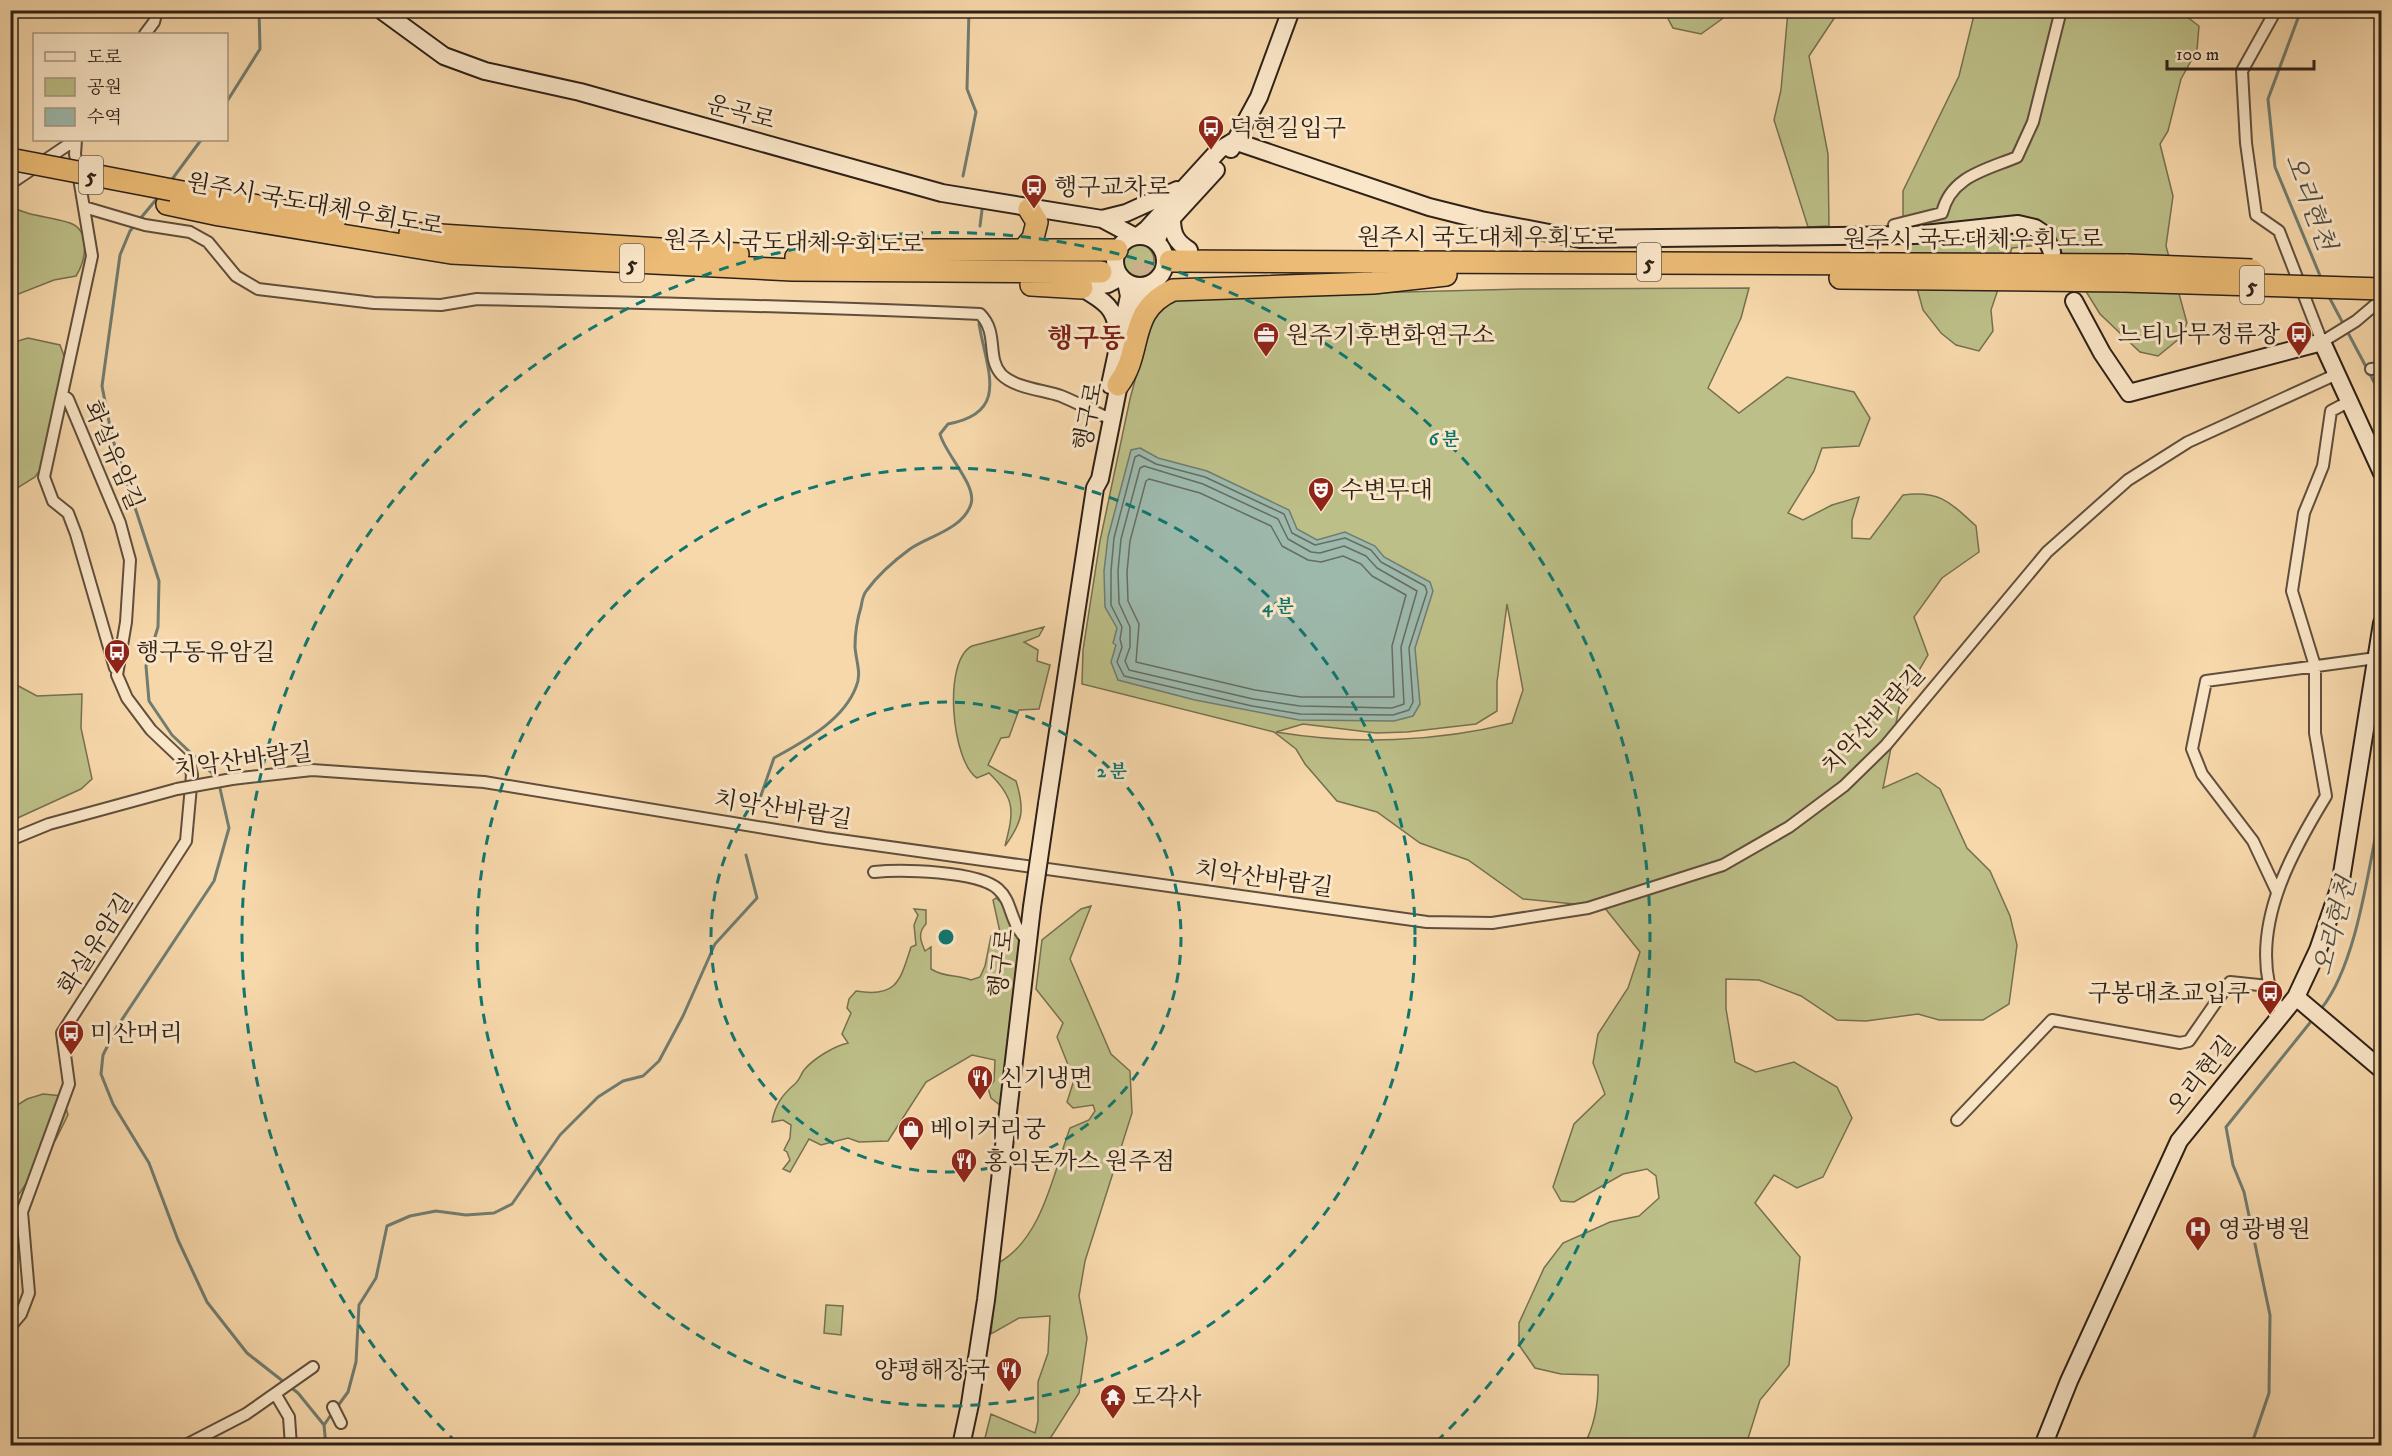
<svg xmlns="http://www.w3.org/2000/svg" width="2392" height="1456" viewBox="0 0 2392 1456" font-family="'IM FELL DW Pica','Noto Serif KR',serif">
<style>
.green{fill:#bdbf88;stroke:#767050;stroke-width:1.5;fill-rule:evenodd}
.water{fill:#9db9ac;stroke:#717c70;stroke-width:1.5}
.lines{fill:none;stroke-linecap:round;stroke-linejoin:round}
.shore{stroke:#666d62;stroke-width:1.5}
.stream{stroke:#717c70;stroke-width:3}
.highway-tunnel{stroke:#cfb38d;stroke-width:21;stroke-dasharray:21 10;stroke-linecap:butt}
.street-casing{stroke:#604f3c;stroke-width:14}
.secondary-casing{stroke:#2e2117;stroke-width:20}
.highway-casing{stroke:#2e2117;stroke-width:24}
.street{stroke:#fae6c8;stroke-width:10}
.secondary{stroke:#fae6c8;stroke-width:16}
.highway{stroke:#ecbc76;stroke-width:21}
.street-bridge-casing{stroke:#604f3c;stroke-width:14;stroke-linecap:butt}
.secondary-bridge-casing{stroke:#2e2117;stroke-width:20;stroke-linecap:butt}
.highway-bridge-casing{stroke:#2e2117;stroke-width:24;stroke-linecap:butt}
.street-bridge{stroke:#fae6c8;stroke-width:10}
.secondary-bridge{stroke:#fae6c8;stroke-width:16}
.highway-bridge{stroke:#ecbc76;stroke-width:21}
.ring{fill:none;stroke:#0f766e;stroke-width:3;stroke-dasharray:10 8}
.labels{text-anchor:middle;stroke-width:6;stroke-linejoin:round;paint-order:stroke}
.shield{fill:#fae6c8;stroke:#6b5c4c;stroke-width:1.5}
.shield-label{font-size:22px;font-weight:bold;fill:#2e2117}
.street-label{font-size:24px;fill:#2e2117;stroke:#fae6c8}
.poi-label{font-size:24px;fill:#2e2117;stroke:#fae6c8;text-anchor:start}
.water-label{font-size:26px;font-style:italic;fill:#4f4f44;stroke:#fae6c8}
.quarter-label{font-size:27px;font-weight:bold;fill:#7a1f14;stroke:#fae6c8}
.centre{fill:#0f766e;stroke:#fae6c8;stroke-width:3}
.ring-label{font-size:18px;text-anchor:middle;font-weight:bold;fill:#0f766e;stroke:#fae6c8;stroke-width:6;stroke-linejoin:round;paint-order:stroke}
</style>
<rect width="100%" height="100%" fill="#f7d8ab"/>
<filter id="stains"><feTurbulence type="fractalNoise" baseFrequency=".00333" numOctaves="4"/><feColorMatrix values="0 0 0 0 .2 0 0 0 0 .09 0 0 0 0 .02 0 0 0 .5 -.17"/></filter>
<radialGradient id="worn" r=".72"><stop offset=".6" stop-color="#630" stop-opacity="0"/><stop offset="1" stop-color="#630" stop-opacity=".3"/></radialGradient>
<path class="green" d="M1664,11H1733L1701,34L1673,28Z
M1788,11H1839L1809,56L1828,154L1829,226L1808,227L1774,120L1781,90Z
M1975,11H2179L2199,26L2197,50L2181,79L2168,131L2160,144L2173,196L2166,246L2187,323L2180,338L2158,356L2140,352L2100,314L2056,243L2012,248L1991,310L1993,331L1979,351L1956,345L1941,333L1923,310L1903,237V191L1959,76Z
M10,206C30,217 49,216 70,223C92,231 85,262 76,276L54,280L11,297Z
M1122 260a16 16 0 1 1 32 0a16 16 0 1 1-32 0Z
M1749,288L1741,318L1708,388L1739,413L1787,377L1854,392L1870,418L1859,446L1822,448L1814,471L1788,513L1803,520L1832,505L1859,497L1852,520V538L1870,539L1903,495C1939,490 1950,502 1976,526L1979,552L1942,578L1914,617L1928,655L1900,703L1883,788L1917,773L1940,789L1967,848L1990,871L2010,916L2017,945L2009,1004L1983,1020H1939L1918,1014L1866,1021L1837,1020L1801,996L1759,980L1726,979V1009L1735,1062L1756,1072L1794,1062L1837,1087L1852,1118L1823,1177L1797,1188L1774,1175L1755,1203L1800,1257L1789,1365L1760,1400L1746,1445H1584C1596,1423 1599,1400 1598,1375L1561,1374L1535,1368L1519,1345V1323L1544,1268L1563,1243L1610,1222L1639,1216L1659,1198L1656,1176L1647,1169L1623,1174L1574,1202L1561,1201L1553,1187L1574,1124L1605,1094L1593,1063L1598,1034L1628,988L1640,952L1604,907L1523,899L1468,860L1420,843L1377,812L1337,801L1305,764L1296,749L1274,732L1082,684L1083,650L1100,541L1130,399L1151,320L1172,298L1521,289ZM1507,604L1523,690L1512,723C1436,742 1354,745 1276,732L1303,724L1376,733L1407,732L1476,724L1497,711V682Z
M28,338L60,345L67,364L55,449L35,477L11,492V343Z
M1044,627L1039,636L1024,642L1038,650L1037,661L1050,665L1039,709L1019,710L1009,737L1001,738L988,765L1016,781C1025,810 1023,821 1005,846C1014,811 1016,799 989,773L977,778C952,762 942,661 972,646Z
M11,682L37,696L82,694L81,728L92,779L81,789L11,821Z
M996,898L1003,904L1024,942L1005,1109L991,1098L988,1088L994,1081L995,1060L972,1055L926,1082L888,1141L859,1142L848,1138L821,1145L809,1139L790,1172L783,1169L790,1160L787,1152L784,1150L790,1138L791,1125L783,1120L772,1122C775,1104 783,1094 796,1083C800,1079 801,1074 804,1070C813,1059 834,1046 848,1043L842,1034L851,1013L847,1008L849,999L856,991C897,998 900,981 911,947L916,945L914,925L918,915L914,909L926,910V924C917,933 921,942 925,951L931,947V969C945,978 956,974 971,980L980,977L985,966L991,936L1000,932L993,900Z
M1091,906L1070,959L1111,1054L1130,1071L1132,1113L1085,1261L1079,1296L1087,1338L1079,1393L1046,1445H1023L1021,1441H1010L1004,1445L983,1446L991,1414L1035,1433L1038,1421V1382L1048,1353L1050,1316L1019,1318L991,1334L998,1263C1042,1240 1054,1171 1070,1128L1089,1120L1095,1111L1093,1105L1073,1108L1067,1102L1074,1080L1057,1037L1063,1023L1036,989L1042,940L1081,909Z
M43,1094L63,1096L68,1115L56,1139L11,1206V1109L27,1099Z
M826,1305L843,1306L841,1335L824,1333Z"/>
<path class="water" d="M1140,448L1158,458L1207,471L1289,510L1297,529L1317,540L1345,532L1375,546L1384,557L1430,582L1433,591L1415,648L1420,704L1413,716L1394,721L1299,720L1195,700L1118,680L1111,662L1116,645L1113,643L1117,628L1105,607L1104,571L1108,537L1131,450Z"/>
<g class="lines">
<path class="shore" d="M1139,455L1156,464L1205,477L1284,514L1292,533L1315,545L1345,538L1371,550L1381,562L1425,586L1427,592L1409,648L1413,702L1409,710L1393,715L1300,714L1252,706L1124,676L1117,662L1122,647L1120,639L1122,627L1111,605V571L1114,538L1135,457Z
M1144,466L1203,484L1278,519L1288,539L1311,552L1320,553L1344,546L1366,556L1377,568L1417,591L1401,647L1404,704L1392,708L1300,706L1253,699L1129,670L1125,661L1130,647V627L1119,603L1118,571L1121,539L1140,468Z
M1149,479L1200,493L1271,526L1282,546L1308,560L1321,562L1343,556L1361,564L1372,576L1406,595L1392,646L1394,697H1301L1255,690L1136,662L1139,624L1128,601L1127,572L1130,541L1146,481Z"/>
<path class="stream" d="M2301,10L2268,99L2275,167L2321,278
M226,103L260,49L259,10
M963,176L976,112L967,89L969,10
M170,182L201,140
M159,196L130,231L120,255L102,386L112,437L159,581L158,627L146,666L149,701L172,735L217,778
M980,226L982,210
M2328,295L2382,397
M219,784L229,828L214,881L117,1027L103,1055L101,1074L113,1104L149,1163L178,1240L207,1302L247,1353L298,1393L324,1425L326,1446
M758,804L774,758C804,741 843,721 856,687C862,674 856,661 855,647C855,633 857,620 861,607C862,601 863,594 867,590C878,575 895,560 910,549C929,536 963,529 971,504C977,485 945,454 940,434L948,424C1010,413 987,371 979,324
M2321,1009C2358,963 2369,863 2382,803
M337,1407L348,1392L356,1362L359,1305L376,1278L387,1226L410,1216L436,1211L466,1215L494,1213L512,1204L560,1135L598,1097L623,1081L643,1076L659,1061L683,1016L715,944L757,898L746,855
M324,1425L333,1412
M2251,1446L2269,1393L2270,1315L2244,1192L2233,1165L2226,1127L2313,1019"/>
<path class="highway-tunnel" d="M1101,272H1170"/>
<g class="street-casing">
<path id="street" d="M2276,10L2242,71L2246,143L2256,215L2279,231L2322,342L2356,321L2382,299
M145,34L154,22L157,10
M76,140L75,154L92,256L44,477L53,501L68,513L76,534L115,668
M10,184L75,140
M84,207L145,225L190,232L208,242L236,276L258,289L374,303L441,305L477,299C645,303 813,306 980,314C999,333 986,357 1001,374C1014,388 1044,390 1061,396C1076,402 1090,410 1104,416
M1895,236L1894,225L1942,213C1951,176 1986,170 2017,157L2033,122L2061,10
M2371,369L2382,368
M232,779L312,770L484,782L825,838L1427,922L1492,923L1588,908L1723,865L1789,827L1844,786L1886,745L2047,552L2128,480L2188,442L2337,374
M10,840L49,824L177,789
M874,872C901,869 978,871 998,889C1009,899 1009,909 1015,922C1017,929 1023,935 1027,941
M2277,892L2253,841L2202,774L2192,749L2206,681L2376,658
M2282,1013C2278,1004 2271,994 2269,984C2255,918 2293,850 2326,796L2315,733V666L2292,591L2304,513L2323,466L2331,411L2350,401
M1957,1120L2052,1020L2180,1043L2189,1041L2230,982L2269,986
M10,1327L21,1314L29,1293L22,1212L69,1084L62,1033L186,841L192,775L190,767L151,730L127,698L117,675L126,622L130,560L120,523L68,399L63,395
M276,1395L289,1417L291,1446
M333,1407L341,1423
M184,1446L246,1414L313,1367"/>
</g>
<g class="secondary-casing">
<path id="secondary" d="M381,10L444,56L485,71L580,92L942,193L1102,219L1134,236
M1231,149L1259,97L1291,10
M1102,219L1126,213L1177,190
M1172,219C1172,234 1176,242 1189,250
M1138,236L1147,229L1219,150L1234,141L1429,207L1481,220L1580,239L1915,235L2018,224L2035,228L2044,234L2052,252
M1115 261a25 25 0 1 1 50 0a25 25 0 1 1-50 0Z
M1156,242L1161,230L1216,170
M1082,288C1101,299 1119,309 1116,334
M1082,288L1108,284L1121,277
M2074,301L2102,353L2129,393L2322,342L2382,473
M1127,340L1137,294L1147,285
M1110,385L1129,296L1126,282
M1047,804L1095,488L1100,479L1121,374
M2296,997L2382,1070
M961,1446L970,1404L986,1300L1032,907
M2043,1446L2069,1381L2179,1141L2296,997L2318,950L2340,886L2382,623"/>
</g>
<g class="highway-casing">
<path id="highway" d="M172,190L335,220
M167,204L219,215L451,253L792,270L1101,272
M410,233L738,254
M1024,249L1033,238L1037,222L1029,209
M796,257L819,250H1117
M1170,261L2128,265
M1840,278L2123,281
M1031,285L1082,288
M1118,385C1144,351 1126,311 1173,290L1373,283L1446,275"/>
</g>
<use href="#street" class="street"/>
<use href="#secondary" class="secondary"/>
<use href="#highway" class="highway"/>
<g class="street-bridge-casing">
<path id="street-bridge" d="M177,789L232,779"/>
</g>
<g class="secondary-bridge-casing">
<path id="secondary-bridge" d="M1032,907L1047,804"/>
</g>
<g class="highway-bridge-casing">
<path id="highway-bridge" d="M10,159L172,190
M2128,265L2252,270
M2123,281L2382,289"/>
</g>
<use href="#street-bridge" class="street-bridge"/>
<use href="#secondary-bridge" class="secondary-bridge"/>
<use href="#highway-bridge" class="highway-bridge"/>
</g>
<g class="ring">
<circle cx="946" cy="937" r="235"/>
<circle cx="946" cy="937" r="469"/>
<path d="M457 1443A704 704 0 1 1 1435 1443"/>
</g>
<defs>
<g id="bus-pin" transform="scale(1.35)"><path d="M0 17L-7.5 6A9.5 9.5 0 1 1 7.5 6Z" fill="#8f2418" stroke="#fae6c8"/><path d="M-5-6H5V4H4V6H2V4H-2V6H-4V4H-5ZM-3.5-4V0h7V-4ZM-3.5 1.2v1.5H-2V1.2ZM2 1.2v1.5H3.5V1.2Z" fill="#fff"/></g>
<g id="office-pin" transform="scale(1.35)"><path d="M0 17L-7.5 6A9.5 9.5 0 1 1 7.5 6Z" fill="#8f2418" stroke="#fae6c8"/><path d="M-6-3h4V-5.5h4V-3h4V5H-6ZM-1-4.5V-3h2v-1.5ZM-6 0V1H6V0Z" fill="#fff"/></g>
<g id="theatre-pin" transform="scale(1.35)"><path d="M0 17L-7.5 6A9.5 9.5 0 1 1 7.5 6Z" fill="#8f2418" stroke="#fae6c8"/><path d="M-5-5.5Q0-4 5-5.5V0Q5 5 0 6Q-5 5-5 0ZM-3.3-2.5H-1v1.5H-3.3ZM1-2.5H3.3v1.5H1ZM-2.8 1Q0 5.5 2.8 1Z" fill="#fff"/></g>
<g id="restaurant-pin" transform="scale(1.35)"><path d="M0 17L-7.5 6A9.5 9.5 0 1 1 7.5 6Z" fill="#8f2418" stroke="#fae6c8"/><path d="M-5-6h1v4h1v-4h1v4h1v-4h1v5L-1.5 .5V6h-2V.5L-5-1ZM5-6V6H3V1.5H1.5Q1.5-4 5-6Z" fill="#fff"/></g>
<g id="shop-pin" transform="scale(1.35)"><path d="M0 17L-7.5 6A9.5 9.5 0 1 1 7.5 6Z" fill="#8f2418" stroke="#fae6c8"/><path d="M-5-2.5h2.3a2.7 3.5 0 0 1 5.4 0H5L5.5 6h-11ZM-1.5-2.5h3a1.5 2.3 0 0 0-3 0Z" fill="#fff"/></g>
<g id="hospital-pin" transform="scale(1.35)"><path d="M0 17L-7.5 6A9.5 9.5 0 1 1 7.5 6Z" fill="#8f2418" stroke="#fae6c8"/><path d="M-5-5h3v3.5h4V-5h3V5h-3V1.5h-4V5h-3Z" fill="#fff"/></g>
<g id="temple-pin" transform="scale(1.35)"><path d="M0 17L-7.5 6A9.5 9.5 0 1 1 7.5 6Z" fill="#8f2418" stroke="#fae6c8"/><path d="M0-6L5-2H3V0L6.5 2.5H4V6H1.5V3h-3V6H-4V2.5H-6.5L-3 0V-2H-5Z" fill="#fff"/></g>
</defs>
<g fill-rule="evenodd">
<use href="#bus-pin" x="1211" y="128"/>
<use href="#bus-pin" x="1034" y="187"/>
<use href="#bus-pin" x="2299" y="334"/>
<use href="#office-pin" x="1266" y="335"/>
<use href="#theatre-pin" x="1321" y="490"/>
<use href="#bus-pin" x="117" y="652"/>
<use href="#bus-pin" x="2270" y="993"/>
<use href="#bus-pin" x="71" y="1033"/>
<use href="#restaurant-pin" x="980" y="1078"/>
<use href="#shop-pin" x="911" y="1129"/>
<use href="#restaurant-pin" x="964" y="1161"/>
<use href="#hospital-pin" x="2198" y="1229"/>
<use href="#restaurant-pin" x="1009" y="1370"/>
<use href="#temple-pin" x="1113" y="1397"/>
</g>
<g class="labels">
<g class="shield">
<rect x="79" y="156" width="24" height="38" rx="4.5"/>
<rect x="1637" y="243" width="24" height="38" rx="4.5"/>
<rect x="620" y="244" width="24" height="38" rx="4.5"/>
<rect x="2240" y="266" width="24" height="38" rx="4.5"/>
</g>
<g class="shield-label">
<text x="91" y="183">5</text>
<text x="1649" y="270">5</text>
<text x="632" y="271">5</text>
<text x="2252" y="293">5</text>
</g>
<g class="street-label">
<text transform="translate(741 112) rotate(15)" y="8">운곡로</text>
<text transform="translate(315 204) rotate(10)" y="8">원주시 국도대체우회도로</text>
<text x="1487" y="245">원주시 국도대체우회도로</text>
<text x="1973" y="247">원주시 국도대체우회도로</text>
<text transform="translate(794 242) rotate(1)" y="8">원주시 국도대체우회도로</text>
<text transform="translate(1088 416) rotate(-79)" y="8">행구로</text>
<text transform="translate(114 455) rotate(67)" y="8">화실유암길</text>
<text transform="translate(1873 720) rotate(-47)" y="8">치악산바람길</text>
<text transform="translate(243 760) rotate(-7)" y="8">치악산바람길</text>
<text transform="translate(783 809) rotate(9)" y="8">치악산바람길</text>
<text transform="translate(1264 878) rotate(8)" y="8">치악산바람길</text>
<text transform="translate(95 944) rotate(-57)" y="8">화실유암길</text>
<text transform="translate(1001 963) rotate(-83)" y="8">행구로</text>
<text transform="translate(2201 1075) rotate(-51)" y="8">오리현길</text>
</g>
<g class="poi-label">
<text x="1230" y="136">덕현길입구</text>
<text x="1054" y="195">행구교차로</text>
<text x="2280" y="342" text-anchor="end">느티나무정류장</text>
<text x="1286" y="343">원주기후변화연구소</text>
<text x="1340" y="498">수변무대</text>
<text x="136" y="660">행구동유암길</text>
<text x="2250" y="1001" text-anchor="end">구봉대초교입구</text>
<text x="90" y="1041">미산머리</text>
<text x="1000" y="1086">신기냉면</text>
<text x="930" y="1137">베이커리궁</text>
<text x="984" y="1169">홍익돈까스 원주점</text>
<text x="2218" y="1237">영광병원</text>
<text x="990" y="1378" text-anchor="end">양평해장국</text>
<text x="1132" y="1405">도각사</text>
</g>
<g class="water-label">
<text transform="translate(2311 202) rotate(70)" y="9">오리현천</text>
<text transform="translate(2334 926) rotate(-75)" y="9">오리현천</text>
</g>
<g class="quarter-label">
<text x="1086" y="347">행구동</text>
</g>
</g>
<circle cx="946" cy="937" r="9" class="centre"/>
<g class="ring-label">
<text x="1444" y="445">6 분</text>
<text x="1278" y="612">4 분</text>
<text x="1112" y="777">2 분</text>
</g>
<rect width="2392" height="1456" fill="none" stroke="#f7d8ab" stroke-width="36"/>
<rect x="12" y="12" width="2368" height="1432" fill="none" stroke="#2e2117" stroke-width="3"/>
<rect x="18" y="18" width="2356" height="1420" fill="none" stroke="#2e2117" stroke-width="1.5"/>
<rect x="33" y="33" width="195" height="108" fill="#fae6c8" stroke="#a89781" stroke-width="1.5"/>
<rect x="45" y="52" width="30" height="9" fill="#fae6c8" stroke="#a89781" stroke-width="1.5"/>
<text x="87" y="63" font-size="18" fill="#2e2117">도로</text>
<rect x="45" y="78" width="30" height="18" fill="#bdbf88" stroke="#a89781" stroke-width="1.5"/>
<text x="87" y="93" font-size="18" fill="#2e2117">공원</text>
<rect x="45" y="108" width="30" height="18" fill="#9db9ac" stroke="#a89781" stroke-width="1.5"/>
<text x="87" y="123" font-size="18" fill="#2e2117">수역</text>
<path d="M2167 60v9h147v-9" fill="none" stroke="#2e2117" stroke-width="3"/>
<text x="2176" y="60" font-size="18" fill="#2e2117" stroke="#fae6c8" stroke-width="4.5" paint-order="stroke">100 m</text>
<rect width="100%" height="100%" filter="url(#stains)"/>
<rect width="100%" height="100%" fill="url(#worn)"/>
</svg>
